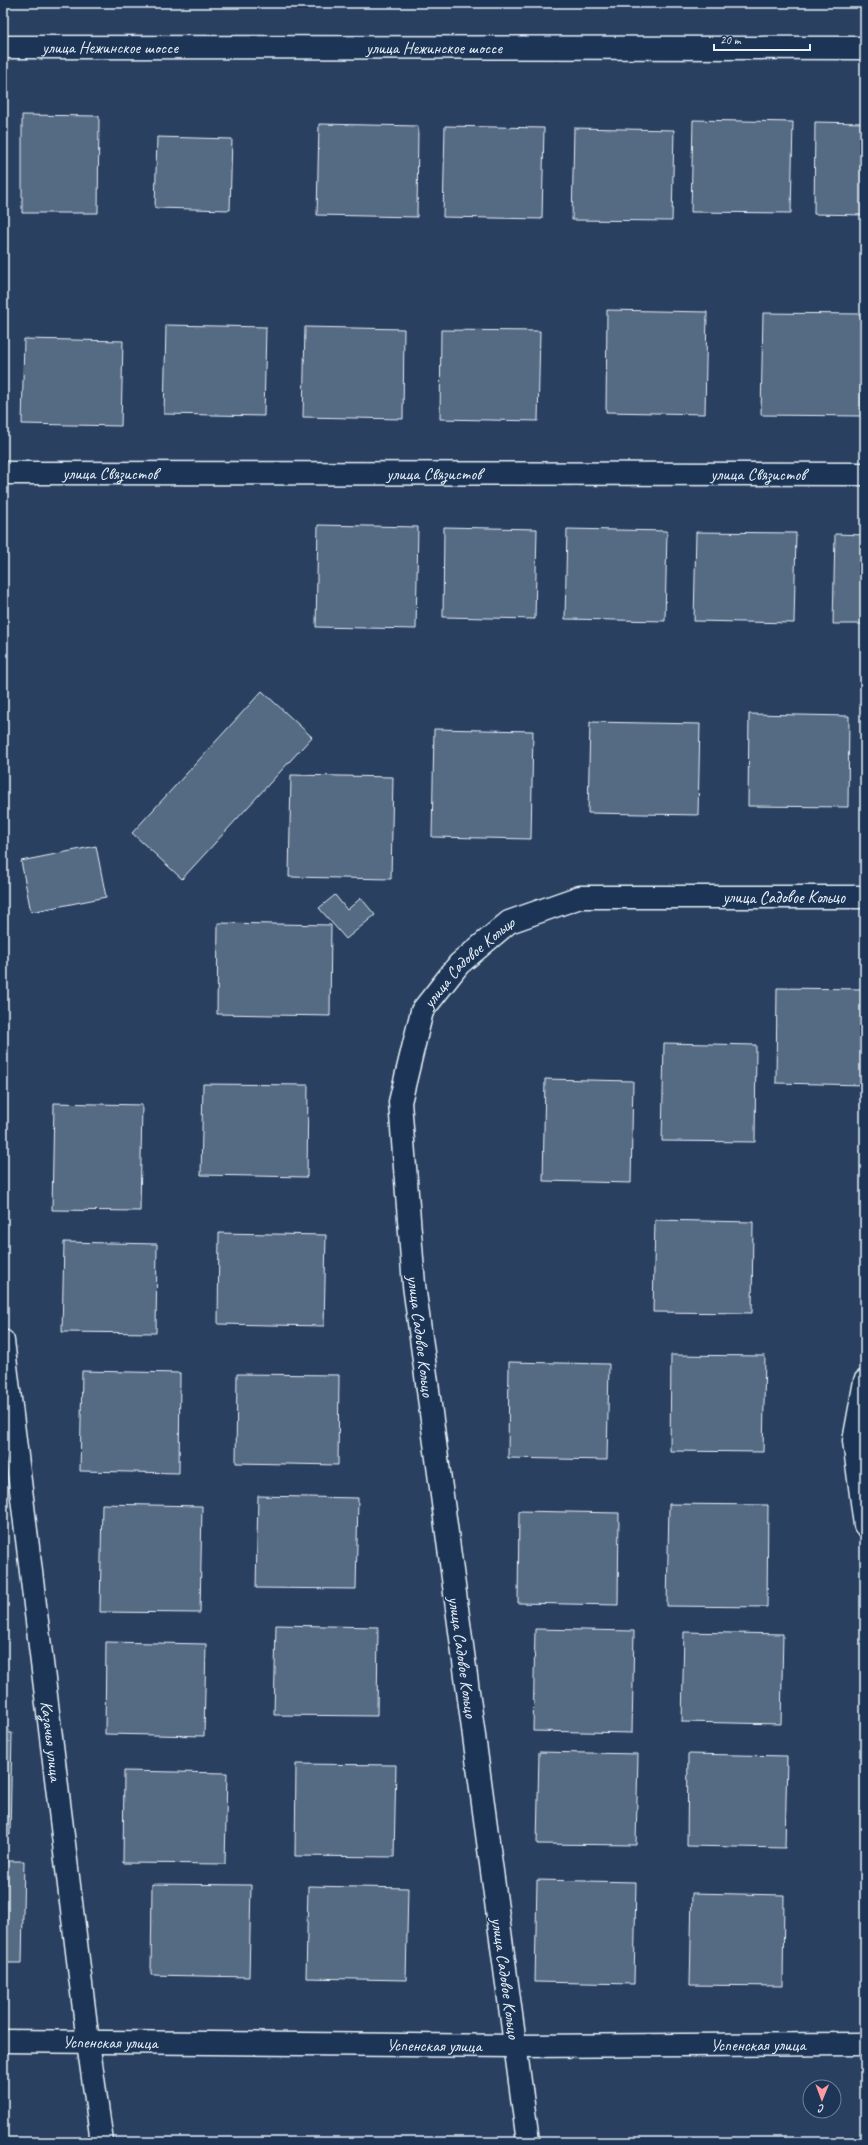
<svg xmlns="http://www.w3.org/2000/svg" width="868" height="2145" viewBox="0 0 868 2145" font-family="Caveat,sans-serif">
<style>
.building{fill:#556a83;stroke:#e8f1f8}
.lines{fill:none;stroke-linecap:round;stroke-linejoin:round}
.minor-casing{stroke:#e8f1f8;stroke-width:25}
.tertiary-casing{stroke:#e8f1f8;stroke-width:25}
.secondary-casing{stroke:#e8f1f8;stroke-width:25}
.minor{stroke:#1d3557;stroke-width:22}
.tertiary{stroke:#1d3557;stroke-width:22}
.secondary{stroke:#1d3557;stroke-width:22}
.labels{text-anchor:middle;stroke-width:3;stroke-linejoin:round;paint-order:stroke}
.street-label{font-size:17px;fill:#e8f1f8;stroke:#1d3557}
</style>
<rect width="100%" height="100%" fill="#294061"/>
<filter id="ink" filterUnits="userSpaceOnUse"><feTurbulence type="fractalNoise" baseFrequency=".025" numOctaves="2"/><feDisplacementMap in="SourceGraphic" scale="8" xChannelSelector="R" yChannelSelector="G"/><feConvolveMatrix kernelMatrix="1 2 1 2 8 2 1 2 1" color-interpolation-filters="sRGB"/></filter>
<g filter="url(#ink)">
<path class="building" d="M22,115L99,116L98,213H22Z
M693,120L793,122L791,213L691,212Z
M815,122L865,123V215L814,214Z
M319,124L418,126L417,217L317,215Z
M445,126L544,128L542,219L443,217Z
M574,128L674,130L672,221L572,220Z
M157,137L232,139L230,210L155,208Z
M607,310L707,312L705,414L606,412Z
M763,313L862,314L861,416L761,415Z
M166,325L266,327L264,416L164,414Z
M305,327L404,329L403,419L303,417Z
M441,330L540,331L538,421L440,419Z
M24,339L123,341L121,426L22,424Z
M318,525L418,527L416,629L316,627Z
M444,527L537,529L535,619L443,617Z
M567,529L667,531L665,621L565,619Z
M696,532L796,533L794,623L694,621Z
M835,534L865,535V624H833Z
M262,691L312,737L182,879L132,833Z
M749,714L849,716L848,807L748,806Z
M590,722L700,724L698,815L588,813Z
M434,729L533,731L531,839L432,837Z
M291,775L393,777L391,879L289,877Z
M96,846L106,897L31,912L21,861Z
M335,895L347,910L361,898L375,915L346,939L319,908Z
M218,923L331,925L330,1016L217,1014Z
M777,988L865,989V1085L776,1083Z
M664,1043L756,1045L755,1142L662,1141Z
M545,1079L633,1081L631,1183L543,1181Z
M203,1084L308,1085L307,1177L201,1175Z
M54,1103L142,1105L140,1211L52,1210Z
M655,1220L753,1222L752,1313L653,1312Z
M219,1233L326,1235L324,1326L218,1324Z
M64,1242L157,1244L156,1333L62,1332Z
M671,1355L765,1356L763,1452L670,1451Z
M509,1362L609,1364L607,1460L508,1458Z
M82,1371L180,1373L179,1473L80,1471Z
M237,1374L339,1375L338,1465L236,1463Z
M258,1496L358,1498L356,1589L256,1588Z
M102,1504L202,1506L200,1613L100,1612Z
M669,1504L768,1505L767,1607L667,1606Z
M519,1511L619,1513L618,1605L518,1603Z
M276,1625L378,1627L377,1716L274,1715Z
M535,1629L634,1631L632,1733L533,1731Z
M684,1632L783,1634L781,1724L682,1722Z
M106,1642L206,1644L204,1736L105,1734Z
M3,1732L12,1733L10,1835L3,1834Z
M539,1752L638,1754L636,1845L537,1844Z
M688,1754L787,1756L785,1848L687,1846Z
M296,1764L396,1765L394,1857L295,1856Z
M124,1771L227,1773L225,1864L123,1863Z
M3,1861H24L22,1963H3Z
M537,1880L636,1882L634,1984L535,1982Z
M152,1884L251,1885L249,1977L151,1975Z
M308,1886L408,1888L406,1980L306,1978Z
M692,1893L784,1895L783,1986L690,1985Z"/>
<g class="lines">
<g class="minor-casing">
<g id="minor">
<path id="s1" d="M3,473L865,474"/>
<path id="s2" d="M3,1341L88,2042L102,2142"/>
<path d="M865,1381L854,1441L865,1525"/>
</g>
</g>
<g class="tertiary-casing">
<g id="tertiary">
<path id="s3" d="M3,2041L515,2046L865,2044"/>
<path id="s4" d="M528,2142L414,1285L400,1102L422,1011L459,964L509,922L580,897H865"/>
</g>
</g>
<g class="secondary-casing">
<g id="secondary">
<path id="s5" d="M3,47L865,48"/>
</g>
</g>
<use href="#minor" class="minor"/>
<use href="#tertiary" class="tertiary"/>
<use href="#secondary" class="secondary"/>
</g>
</g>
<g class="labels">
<g class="street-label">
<text dy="6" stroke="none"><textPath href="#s5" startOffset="107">улица Нежинское шоссе</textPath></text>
<text dy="6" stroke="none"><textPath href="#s5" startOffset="431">улица Нежинское шоссе</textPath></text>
<text dy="6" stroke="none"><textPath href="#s1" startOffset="107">улица Связистов</textPath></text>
<text dy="6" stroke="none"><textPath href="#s1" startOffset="431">улица Связистов</textPath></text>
<text dy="6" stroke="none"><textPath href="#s1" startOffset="755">улица Связистов</textPath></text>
<text dy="6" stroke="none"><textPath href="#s4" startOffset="1546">улица Садовое Кольцо</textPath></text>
<text dy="6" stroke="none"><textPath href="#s4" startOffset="1210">улица Садовое Кольцо</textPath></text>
<text transform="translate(421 1336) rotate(83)" y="6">улица Садовое Кольцо</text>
<text transform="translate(463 1657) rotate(82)" y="6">улица Садовое Кольцо</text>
<text dy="6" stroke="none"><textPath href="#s2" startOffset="403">Казачья улица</textPath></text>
<text transform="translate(506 1978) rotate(82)" y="6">улица Садовое Кольцо</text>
<text dy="6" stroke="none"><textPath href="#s3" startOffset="107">Успенская улица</textPath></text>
<text dy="6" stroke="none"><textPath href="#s3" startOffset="755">Успенская улица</textPath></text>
<text dy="6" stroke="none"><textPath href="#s3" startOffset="431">Успенская улица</textPath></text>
</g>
</g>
<rect width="868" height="2145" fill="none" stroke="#1d3557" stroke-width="16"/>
<rect x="8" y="8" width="852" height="2129" fill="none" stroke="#e8f1f8" stroke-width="1.5" filter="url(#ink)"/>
<g transform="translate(822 2099) rotate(181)"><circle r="19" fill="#1d3557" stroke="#6e8097"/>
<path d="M0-3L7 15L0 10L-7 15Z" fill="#ff9aa2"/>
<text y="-6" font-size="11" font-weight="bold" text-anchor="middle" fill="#e8f1f8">С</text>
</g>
<path d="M714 44v6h96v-6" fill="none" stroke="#e8f1f8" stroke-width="2"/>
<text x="720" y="44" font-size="12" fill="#e8f1f8" stroke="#1d3557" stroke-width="3" paint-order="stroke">20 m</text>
</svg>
